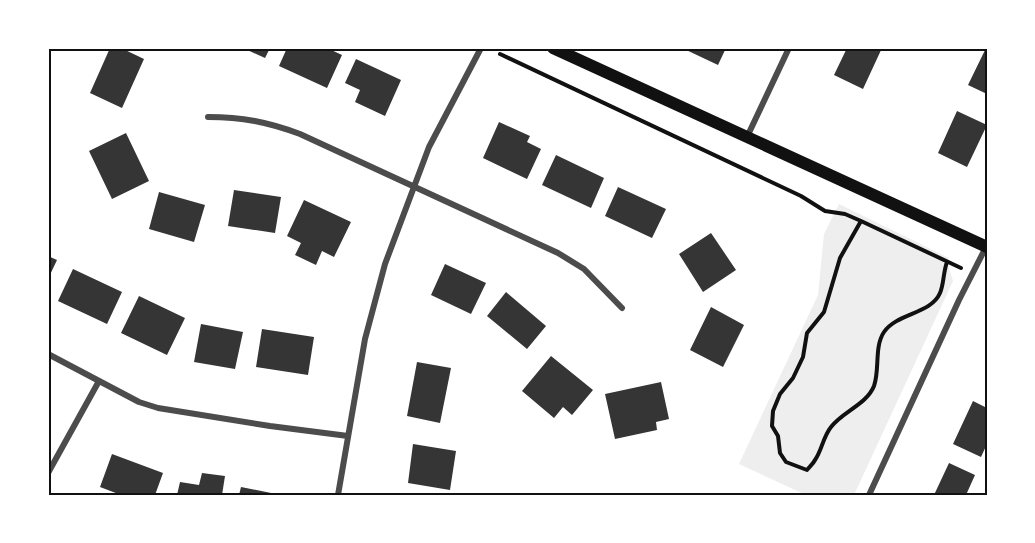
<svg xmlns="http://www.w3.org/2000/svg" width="1035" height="543" font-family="Overpass,sans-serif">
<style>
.green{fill:#eee}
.building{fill:#353535}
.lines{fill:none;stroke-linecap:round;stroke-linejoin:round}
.path{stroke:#111;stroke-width:4}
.minor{stroke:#4c4c4c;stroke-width:6}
.secondary{stroke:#111;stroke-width:12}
.neatline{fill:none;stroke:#111;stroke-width:2}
</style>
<rect width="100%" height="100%" fill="#fff"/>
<path class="green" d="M839,204l110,54 -2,4 6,19 -99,214h-48l-67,-31 79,-169 6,-61z"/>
<path class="building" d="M110,48h11l23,11 -22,49 -32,-15z
M243,48h27l-5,10z
M287,48h40l15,7 -15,33 -48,-22z
M682,48h44l-8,17z
M847,48h35l-19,41 -29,-14z
M986,48h1v46l-19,-9z
M356,59l45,21 -16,36 -30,-14 5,-12 -15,-7z
M957,111l30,14 -20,42 -29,-14z
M499,122l31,14 -3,6 14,7 -14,30 -44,-21z
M126,133l23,48 -37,18 -23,-48z
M556,155l48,23 -13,30 -49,-23z
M618,187l48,22 -14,29 -47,-22z
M234,190l47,7 -6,36 -47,-7z
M159,192l46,13 -11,37 -45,-13z
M304,200l47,22 -17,35 -12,-6 -6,14 -21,-10 6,-12 -14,-7z
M711,233l25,37 -33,22 -24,-38z
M48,256l9,4 -9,19z
M445,264l41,19 -15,31 -40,-19z
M73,269l49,23 -15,32 -49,-23z
M506,292l40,34 -19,23 -40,-33z
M139,296l46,22 -18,37 -46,-22z
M711,307l33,18 -21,42 -33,-17z
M201,324l42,8 -8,37 -41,-7z
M262,329l52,8 -6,38 -52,-8z
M551,356l42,34 -21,25 -9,-8 -9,11 -32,-27z
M417,362l34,6 -11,55 -33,-7z
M661,382l8,37 -13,3 1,8 -42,9 -10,-45z
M973,401l14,7v36l-6,13 -28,-13z
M413,444l43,7 -6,39 -42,-7z
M112,454l51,19 -8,22h-34l-21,-8z
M949,463l26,12 -9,20h-32z
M202,473l23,3 -3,19h-45l3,-13 19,3z
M241,487l35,7v1h-37z"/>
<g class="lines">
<path class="path" d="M500,54l301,142 24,15 20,3 16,7 100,47
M861,221l-21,37 -16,54 -17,21 -4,24 -10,21 -13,16 -7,17 -1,15 6,10 2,17 6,9 21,8c2,-3 6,-6 8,-10 7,-10 8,-23 16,-33 11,-15 36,-23 43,-41 6,-17 0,-39 10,-54 13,-19 47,-18 56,-39 4,-9 3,-20 7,-31"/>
<path class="minor" d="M208,117c34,0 60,5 92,17l258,119 26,16 38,39
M747,137l42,-89
M48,354l91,48 19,6 112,18 78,10
M48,473l51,-92
M338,495l27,-156 20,-75 44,-117 52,-99
M869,495l90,-195 28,-55"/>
<path class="secondary" d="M553,48l434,199"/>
</g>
<rect width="1035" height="543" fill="none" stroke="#ffffff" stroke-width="99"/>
<rect x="50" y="50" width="936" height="444" class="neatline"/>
</svg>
